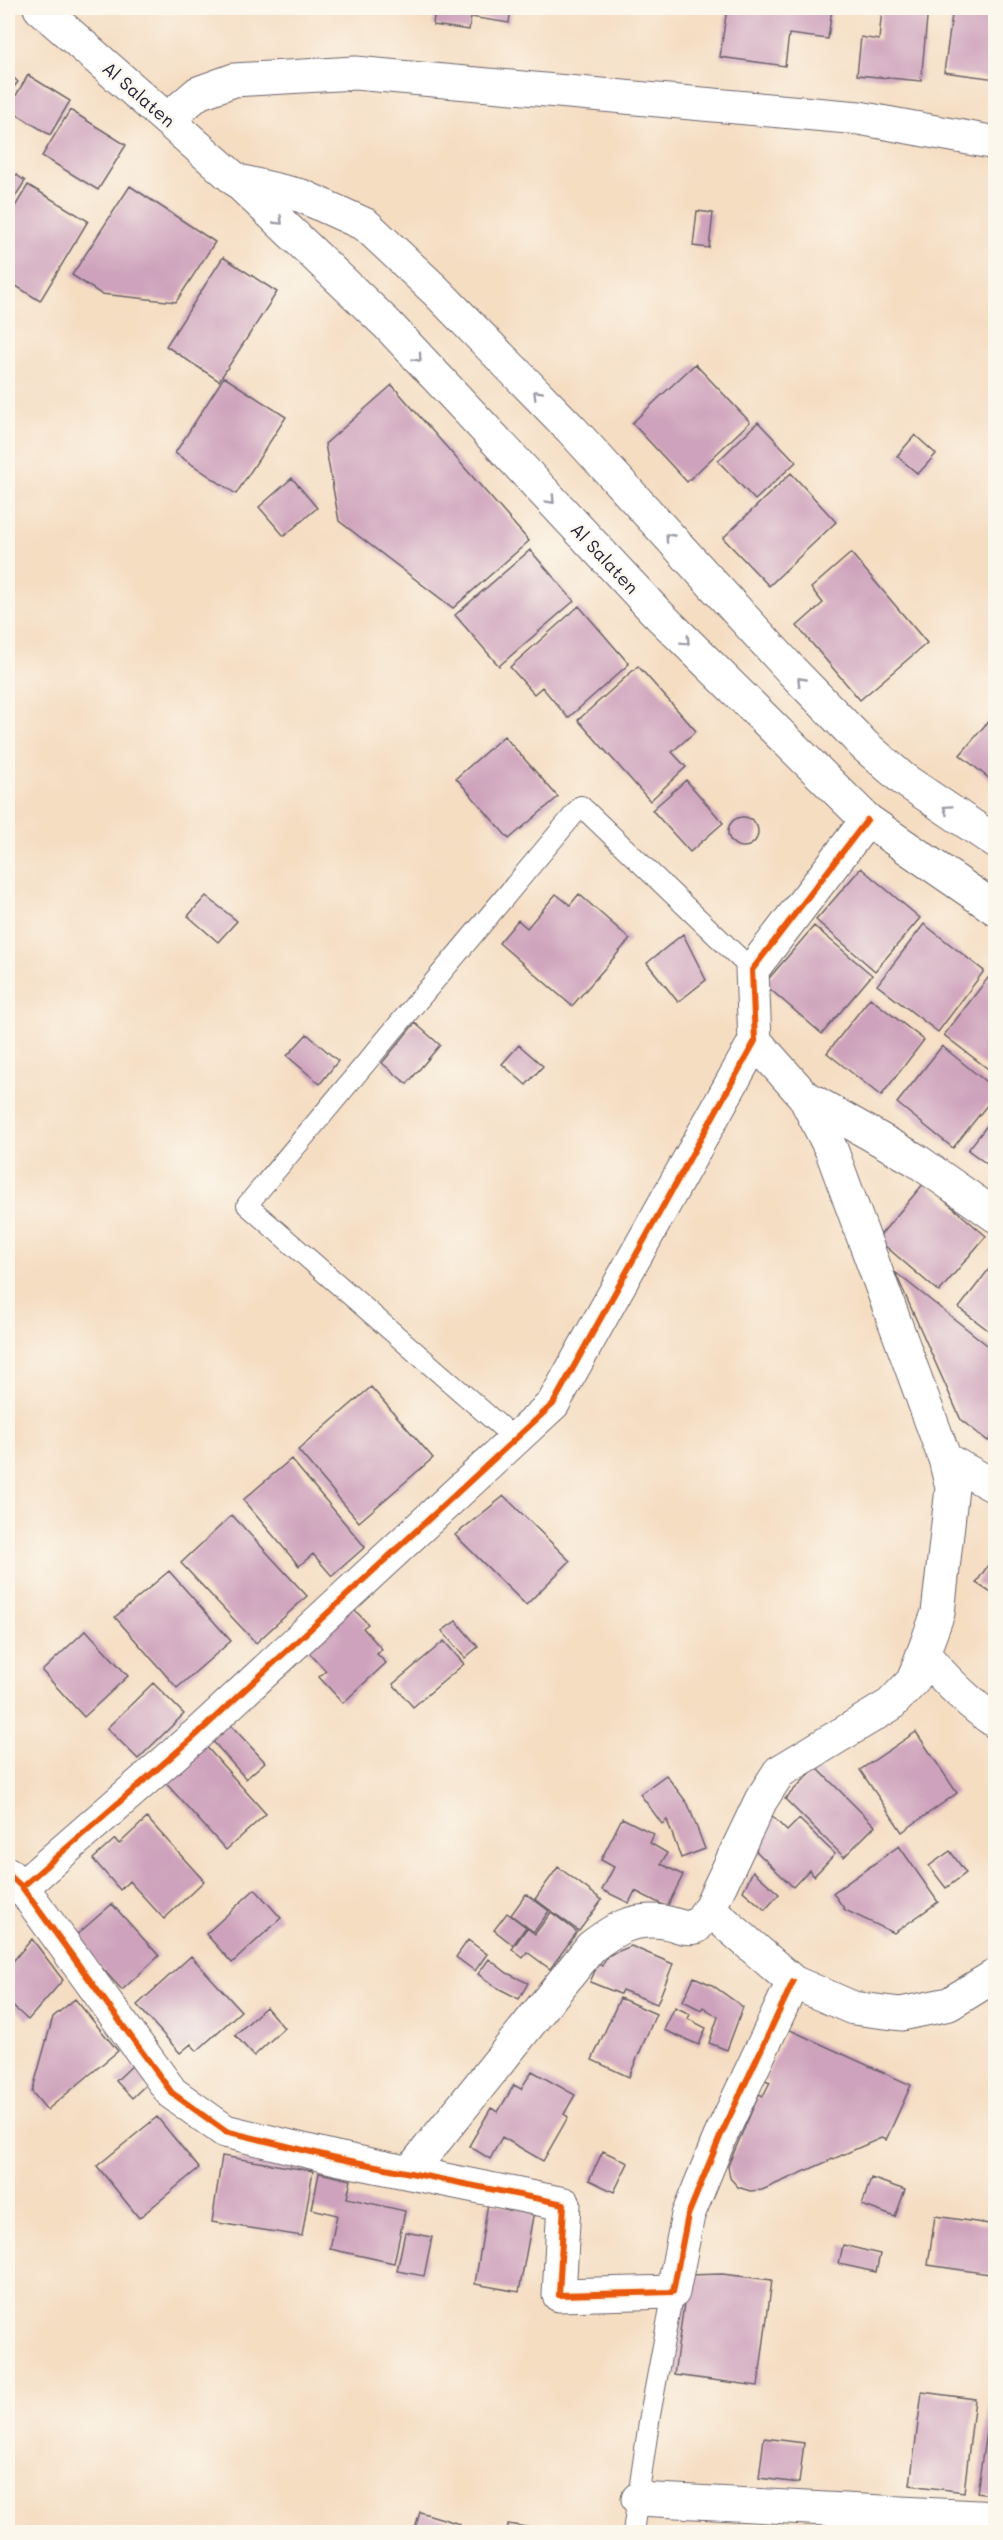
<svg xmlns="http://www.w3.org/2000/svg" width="1003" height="2540" font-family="Mali,sans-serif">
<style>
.building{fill:#cea2bc}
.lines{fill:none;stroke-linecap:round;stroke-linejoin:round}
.lane-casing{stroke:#6c636a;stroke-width:22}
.street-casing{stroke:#6c636a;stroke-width:35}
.secondary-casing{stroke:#6c636a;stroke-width:35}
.lane{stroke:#fff;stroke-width:20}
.street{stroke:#fff;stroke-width:33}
.secondary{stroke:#fff;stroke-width:33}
.cycleway-casing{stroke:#fbf7ec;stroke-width:10}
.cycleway{stroke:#e8590c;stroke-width:6}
.oneway{stroke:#9c9ca7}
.labels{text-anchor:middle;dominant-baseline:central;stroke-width:5;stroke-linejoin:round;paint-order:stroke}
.street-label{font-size:18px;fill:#22223b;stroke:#fbf7ec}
</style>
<rect width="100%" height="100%" fill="#fbf7ec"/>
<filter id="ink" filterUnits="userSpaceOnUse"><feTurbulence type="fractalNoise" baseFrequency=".0167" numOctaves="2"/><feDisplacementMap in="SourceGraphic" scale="12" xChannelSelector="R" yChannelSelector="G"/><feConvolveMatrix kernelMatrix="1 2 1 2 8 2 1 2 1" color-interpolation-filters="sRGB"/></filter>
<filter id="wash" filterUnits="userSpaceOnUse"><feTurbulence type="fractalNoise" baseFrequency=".008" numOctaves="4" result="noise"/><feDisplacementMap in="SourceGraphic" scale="24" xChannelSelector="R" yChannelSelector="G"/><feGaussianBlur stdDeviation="1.35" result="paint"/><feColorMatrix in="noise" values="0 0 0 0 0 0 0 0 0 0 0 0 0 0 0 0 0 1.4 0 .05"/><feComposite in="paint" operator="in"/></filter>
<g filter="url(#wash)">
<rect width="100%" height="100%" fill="#f5ddc2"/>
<g id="blocks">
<path class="building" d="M435,8h76l-2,15 -38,-6 -2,13 -36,-5z
M727,8h105l-4,31 -39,-5 -4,32 -65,-9z
M882,8h46l-7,73 -64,-6 4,-38 18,3z
M953,8h43v71l-52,-7z
M8,72l10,10 -10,12z
M28,75l42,26 -20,34 -42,-26z
M70,110l56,35 -28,45 -56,-34z
M8,169l17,12 -17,27z
M28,185l60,36 -48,80 -32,-20v-63z
M130,186l85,56 -39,60 -75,-8 -29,-19z
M697,211l16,2 -4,35 -16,-2z
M223,257l54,35 -58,89 -53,-35z
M695,364l55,58 -63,60 -55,-59z
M224,377l62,40 -50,77 -61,-41z
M392,385l137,156 -76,67 -114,-87 -14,-77z
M758,422l38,40 -41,38 -37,-39z
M915,435l21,19 -18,20 -21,-18z
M791,473l45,49 -67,64 -46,-48z
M292,478l25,30 -33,28 -25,-29z
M530,550l44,51 -75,65 -44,-51z
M851,553l76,90 -67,57 -63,-74 26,-23 -12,-15z
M579,606l50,58 -61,54 -26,-31 -8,7 -24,-27z
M638,666l58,65 -24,21 14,15 -36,34 -72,-81z
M996,712v72l-36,-29z
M504,736l54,61 -49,42 -53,-61z
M686,780l37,43 -33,29 -38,-42z
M728 832a15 15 0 1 1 30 0a15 15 0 1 1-30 0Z
M861,868l59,50 -45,53 -59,-51z
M556,894l14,11 9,-11 51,45 -58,67 -73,-63 19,-23 9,8z
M206,896l31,25 -19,21 -30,-26z
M924,924l60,47 -46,61 -61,-47z
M814,926l58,49 -50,59 -58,-50z
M683,934l23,46 -28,22 -31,-39z
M991,974l5,4v97l-52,-40z
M870,998l54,42 -43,56 -54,-43z
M415,1023l25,22 -33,39 -25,-21z
M307,1034l31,27 -18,23 -33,-28z
M519,1045l24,21 -17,19 -24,-21z
M942,1046l54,44v4l-43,54 -56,-45z
M996,1114v48l-5,-4 -4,6 -19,-14z
M924,1183l62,53 -47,56 -62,-53z
M996,1260v76l-37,-28z
M895,1272l101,80v79l-8,10 -27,-21z
M371,1387l62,71 -74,64 -61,-72z
M291,1459l74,88 -33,29 -19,-22 -14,12 -56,-66z
M504,1496l66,65 -44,44 -71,-70z
M232,1515l75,81 -51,47 -75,-80z
M996,1553v43l-20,-13z
M169,1571l62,70 -54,47 -62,-71z
M346,1601l22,23 -5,4 19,21 -5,5 9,9 -43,40 -24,-26 7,-6 -25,-27z
M456,1621l22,26 -13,11 -23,-27z
M86,1630l42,46 -44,41 -42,-46z
M444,1641l20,23 -51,43 -20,-23z
M153,1683l31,31 -46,45 -31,-31z
M228,1722l37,40 -19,17 -36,-41z
M916,1732l41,61 -55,39 -42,-62z
M204,1744l62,70 -40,36 -63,-70z
M816,1767l59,59 -31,31 -59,-58z
M666,1775l22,29 17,45 -24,9 -14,-38 -5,4 -22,-30z
M770,1814l17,17 12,-12 36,35 -21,22 -5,-6 -16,17 -37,-36 6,-29z
M147,1818l57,63 -40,38 -35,-38 -9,9 -27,-31 22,-20 4,5z
M622,1818l32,16 -4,9 17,10 -6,11 22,11 -16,32 -32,-16 -6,12 -27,-13 12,-23 -13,-7z
M899,1846l39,56 -44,31 -49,-23 -12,-17z
M950,1851l16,22 -20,15 -17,-22z
M558,1867l44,33 -23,31 -44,-32z
M753,1871l26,23 -14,16 -22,-19z
M255,1889l26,29 -49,45 -26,-29z
M526,1894l23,17 -15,21 -23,-17z
M112,1904l47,52 -37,34 -48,-53z
M551,1912l26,20 -27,37 -23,-17 -4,6 -11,-9 15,-21 8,6z
M507,1913l19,14 -13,18 -19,-15z
M32,1939l31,41 -35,40 -20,-18v-35z
M468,1940l19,14 -12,17 -19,-14z
M631,1946l42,18 -16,40 -35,-14 -2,4 -30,-12 8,-18 4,2 5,-10z
M191,1956l50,55 -44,40 -6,-7 -11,9 -43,-48z
M489,1959l18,14 21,10 -9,16 -23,-12 -18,-13z
M694,1977l18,8 31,22 -16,43 -18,-7 9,-26 -15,-10 -2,3 -18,-9z
M620,1998l36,16 -27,63 -37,-17z
M75,1999l43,52 -71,59 -15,-18 21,-75z
M266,2007l18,21 -30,28 -19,-21z
M675,2007l15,7 -2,5 18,9 -7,17 -35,-15z
M788,2029l123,56 -25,55 -5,-2 -119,52 -12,1 -12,-4 -8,-9 -2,-12 31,-72 4,2 7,-14 -5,-2z
M135,2063l16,17 -19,18 -16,-17z
M532,2071l43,24 -11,19 4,3 -25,44 -41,-24 -12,22 -21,-13 22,-38 7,4 16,-27 7,4z
M157,2117l42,51 -60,50 -42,-52z
M603,2151l25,12 -14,29 -25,-12z
M222,2156l91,15 -11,65 -90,-14z
M319,2173l32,7 -4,18 58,13 -11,52 -64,-14 7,-34 -25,-6z
M871,2178l34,12 -10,27 -33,-12z
M488,2203l46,8 -15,81 -44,-8z
M935,2216l61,9v50l-68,-10z
M405,2232l27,5 -8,39 -27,-5z
M843,2245l37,9 -4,18 -37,-8z
M722,2274l50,6 -14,106 -84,-11 14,-100z
M992,2391l4,1v104l-19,-3z
M922,2392l53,7 -11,93 -54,-7z
M764,2438l40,5 -5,40 -40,-5z
M420,2512l40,12 -3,8h-43z
M508,2524l41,7v1h-42z"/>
</g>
</g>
<g filter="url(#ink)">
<use href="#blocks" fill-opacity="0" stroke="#6c636a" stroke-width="1.5"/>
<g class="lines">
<g class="lane-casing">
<path id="lane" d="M515,1439l-268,-234 334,-399 171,164
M633,2532l17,-117 23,-123"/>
</g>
<g class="street-casing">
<path id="street" d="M755,1041l49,55 27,53 114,310 51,28
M804,1096l112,64 80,56
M924,1654c22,27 43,48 72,68
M8,1874l14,13 150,206 53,38 111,27 228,46 -5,91 114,-3 15,-77 32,-78 73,-155
M22,1887l173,-151 358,-332 202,-363 -3,-71 115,-150
M709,1909l84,73 60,26 48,6 48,-10 47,-29
M409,2173l182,-226c23,-18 42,-30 73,-25 13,2 19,8 32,5l13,-18 52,-109 18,-28 111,-67 23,-24 25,-68 14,-125 -7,-29
M638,2499l358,19"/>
</g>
<g class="secondary-casing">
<path id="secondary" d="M40,8l197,173 151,144 267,286 212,209 129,89
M168,119l30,-26 36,-13 121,-7 504,45 137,25
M239,181l63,15 64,29 70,66 135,138 221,242 73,75 38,33 93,63"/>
</g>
<use href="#lane" class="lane"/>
<use href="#street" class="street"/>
<use href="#secondary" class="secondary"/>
<g class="cycleway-casing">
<path id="cycleway" d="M8,1874l14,13 150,206 53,38 111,27 228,46 -5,91 114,-3 15,-77 32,-78 73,-155
M22,1887l173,-151 358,-332 202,-363 -3,-71 115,-150"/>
</g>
<use href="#cycleway" class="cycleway"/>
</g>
<defs><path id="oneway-chevron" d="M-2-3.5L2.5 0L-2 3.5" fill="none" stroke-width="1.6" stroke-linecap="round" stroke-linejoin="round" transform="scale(1.5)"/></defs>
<g class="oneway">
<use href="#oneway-chevron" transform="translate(279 221) rotate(44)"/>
<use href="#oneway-chevron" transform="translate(418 358) rotate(47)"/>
<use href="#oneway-chevron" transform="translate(537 394) rotate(-134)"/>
<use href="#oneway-chevron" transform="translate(551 500) rotate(47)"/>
<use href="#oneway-chevron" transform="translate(669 537) rotate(-132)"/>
<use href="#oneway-chevron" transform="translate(686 641) rotate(45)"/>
<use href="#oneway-chevron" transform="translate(801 681) rotate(-134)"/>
<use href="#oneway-chevron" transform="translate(947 809) rotate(-146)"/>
</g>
</g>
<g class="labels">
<g class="street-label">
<text transform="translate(139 94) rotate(41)">Al Salaten</text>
<text transform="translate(605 558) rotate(47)">Al Salaten</text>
</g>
</g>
<rect width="1003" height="2540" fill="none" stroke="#fbf7ec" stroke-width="30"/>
</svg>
